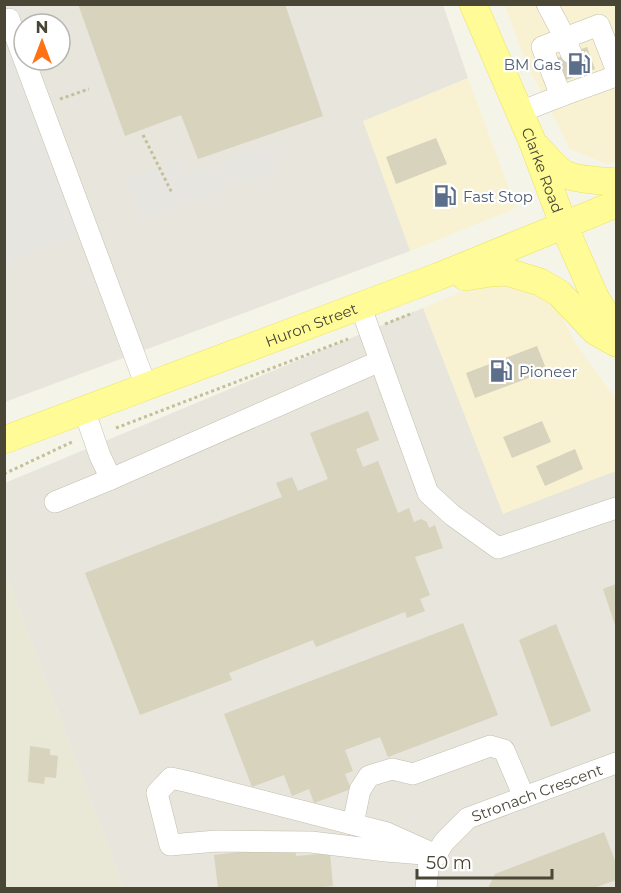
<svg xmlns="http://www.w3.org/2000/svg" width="621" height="893" font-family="Montserrat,sans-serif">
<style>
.residential{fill:#e9e8d6}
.commercial{fill:#f8f1d2}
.industrial{fill:#e7e5dc;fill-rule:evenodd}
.parking{fill:#e6e5e0}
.building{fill:#d7d3bc}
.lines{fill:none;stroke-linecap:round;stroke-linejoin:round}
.minor-tunnel{stroke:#d3d1c4;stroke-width:21;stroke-dasharray:21 10;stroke-linecap:butt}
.minor-casing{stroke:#c1bfaa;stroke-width:22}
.major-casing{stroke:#ebe460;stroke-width:28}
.path{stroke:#c4bf9a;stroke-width:3;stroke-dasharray:3 3;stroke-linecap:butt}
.minor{stroke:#fff;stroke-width:21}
.major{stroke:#fffb97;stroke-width:27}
.labels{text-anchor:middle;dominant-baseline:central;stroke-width:4.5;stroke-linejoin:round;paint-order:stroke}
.service-label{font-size:15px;fill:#4e5e75;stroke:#fff;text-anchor:start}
.street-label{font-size:15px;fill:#494636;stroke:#fff}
</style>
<rect width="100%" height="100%" fill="#f5f4e8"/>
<path class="residential" d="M5,572l119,316h-119z"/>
<path class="commercial" d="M505,5h111v156l-9,3 -37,-15 -46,-91z
M468,78l48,130 -106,43 -48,-130z
M480,284l46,1 27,16 24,45 39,53v72l-113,44 -80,-207z"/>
<path class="industrial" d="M5,5h438l25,73 -105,43 47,130 -405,151zM24,24h36v36h-36z
M423,308l80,206 113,-43v417h-492l-119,-316v-89z"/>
<path class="parking" d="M4,5h13l7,20v35h12l61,169 -92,33z
M270,144l10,26 -138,50 -15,-42 57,-19 6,14z"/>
<path class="building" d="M78,4h207l38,112 -125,43 -17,-44 -56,21z
M587,47l8,22 -32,12 -9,-22z
M436,138l11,26 -51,20 -10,-27z
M537,346l10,25 -72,27 -9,-25z
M368,411l11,29 -23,9 7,18 15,-6 20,52 11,-5 5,14 7,-3 6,3 2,6 6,-3 8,23 -28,9 15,38 -10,4 5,12 -18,7 -2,-6 -89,35 -3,-7 -84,33 3,7 -92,35 -55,-142 197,-76 -6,-14 16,-6 6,14 30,-12 -18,-46z
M542,421l9,21 -39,16 -9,-21z
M575,449l8,20 -38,17 -9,-20z
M616,584v44l-13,-39z
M463,623l35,92 -110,42 -8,-20 -35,13 8,21 -8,3 6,15 -37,14 -5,-14 -17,7 -8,-21 -32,12 -28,-73z
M556,624l35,87 -40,16 -32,-87z
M30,746l20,3v6l8,1 -2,22 -11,-1 -1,7 -16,-2z
M604,832l12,31v17l-22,8h-106l7,-14z
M295,846l1,10 34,-3 3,33 -24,2h-91l-4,-33z"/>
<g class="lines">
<path class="minor-tunnel" d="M571,53l8,22"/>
<g class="minor-casing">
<g id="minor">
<path d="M4,21l5,-2 137,367"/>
<path d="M571,53l-6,-15 34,-13 17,44"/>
<path d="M561,96l55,-20"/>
<path d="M520,112l41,-16 -19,-49 23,-9 -18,-34"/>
<path d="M360,305l68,188 24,22 46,33 118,-40"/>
<path d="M84,410l16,46 11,23"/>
<path d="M55,502l56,-23 269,-118"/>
<path d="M171,778l18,4 198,51 49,22 -50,-4 -75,-9 -94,-1 -47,4 -13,-52z"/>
<path d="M353,824l7,-34 9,-14 23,-7 21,5 77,-28 14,4 20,47"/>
<path id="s1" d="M426,888l2,-20 16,-26 24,-24 148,-55"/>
</g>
</g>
<g class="major-casing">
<g id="major">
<path id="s2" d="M473,4l60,139 31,83 31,71 21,35"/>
<path d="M538,148c8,9 18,22 29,27 12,5 36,6 49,7"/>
<path d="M465,277l26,-4 16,-1 33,10 19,11 36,38 21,12"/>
<path id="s3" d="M4,440l433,-163 179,-73"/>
</g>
</g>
<path class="path" d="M60,99l29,-10
M143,135l29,58
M385,324l28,-11
M116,428l232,-89
M4,474l70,-33"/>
<use href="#minor" class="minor"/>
<use href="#major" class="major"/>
</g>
<defs>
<g id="fuel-bare" transform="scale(1.8)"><path d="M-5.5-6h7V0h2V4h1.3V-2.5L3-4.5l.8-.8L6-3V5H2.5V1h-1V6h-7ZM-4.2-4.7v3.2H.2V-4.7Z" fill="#5c6f8a" stroke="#fff" stroke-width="2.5" paint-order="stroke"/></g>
</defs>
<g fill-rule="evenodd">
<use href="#fuel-bare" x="579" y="64"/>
<use href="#fuel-bare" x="445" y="196"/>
<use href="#fuel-bare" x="501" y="371"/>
</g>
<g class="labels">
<g class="service-label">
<text x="561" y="64" text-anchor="end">BM Gas</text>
<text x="463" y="196">Fast Stop</text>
<text x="519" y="371">Pioneer</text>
</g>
<g class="street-label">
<text stroke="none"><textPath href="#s2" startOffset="180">Clarke Road</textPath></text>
<text stroke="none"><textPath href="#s3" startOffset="328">Huron Street</textPath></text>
<text stroke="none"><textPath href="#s1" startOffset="158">Stronach Crescent</textPath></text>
</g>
</g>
<rect width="621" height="893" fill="none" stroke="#494636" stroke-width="12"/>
<g transform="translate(42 42)"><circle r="28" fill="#ffffff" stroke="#b6b5af" stroke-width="1.5"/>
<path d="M0-4.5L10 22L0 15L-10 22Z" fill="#ff7115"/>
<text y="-9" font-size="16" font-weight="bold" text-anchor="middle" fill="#494636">N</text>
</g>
<path d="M417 869v9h135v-9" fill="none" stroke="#494636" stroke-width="3"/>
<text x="426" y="869" font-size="18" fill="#494636" stroke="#ffffff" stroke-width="4.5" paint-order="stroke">50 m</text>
</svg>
